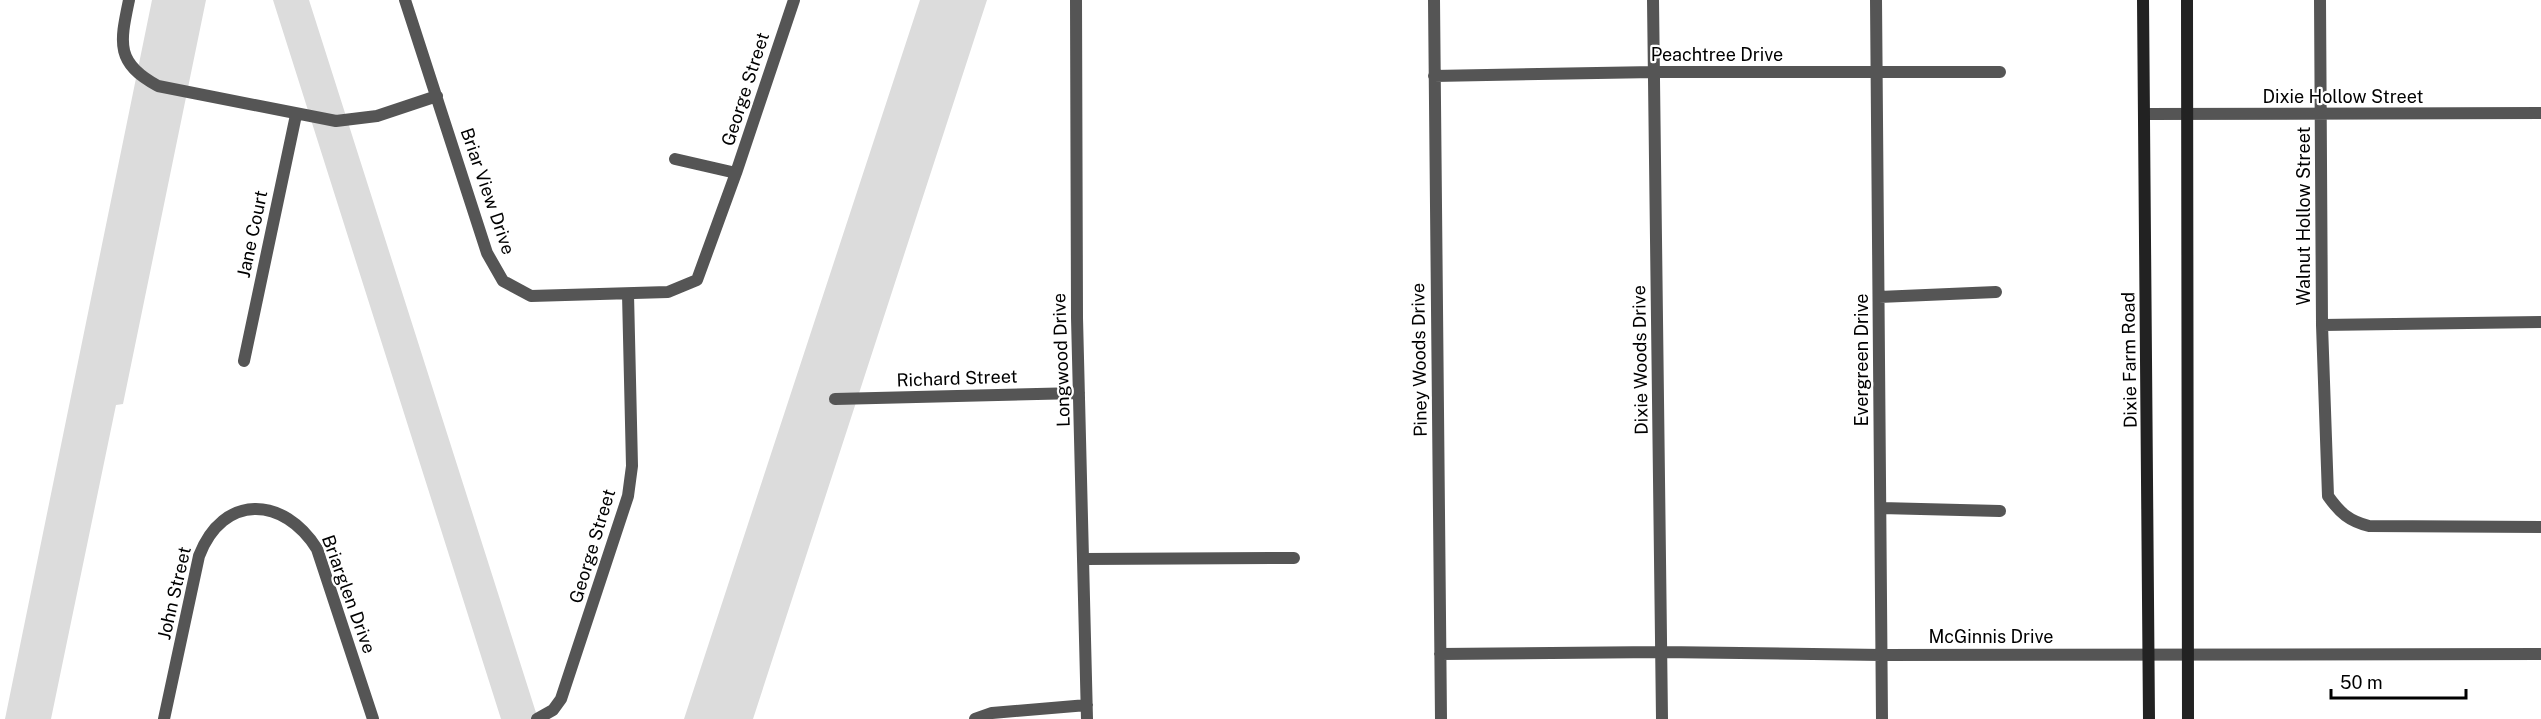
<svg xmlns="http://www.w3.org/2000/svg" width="2541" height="719" font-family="'Public Sans',sans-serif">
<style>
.green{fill:#dcdcdc}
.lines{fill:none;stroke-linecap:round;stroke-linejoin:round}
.street{stroke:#555;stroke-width:12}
.secondary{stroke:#222;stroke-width:12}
.labels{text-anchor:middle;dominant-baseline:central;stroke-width:4.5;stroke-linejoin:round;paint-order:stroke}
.street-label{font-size:18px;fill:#000;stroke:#fff}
</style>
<rect width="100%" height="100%" fill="#fff"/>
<path class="green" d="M152,0h54l-83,404 -7,1 -65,314h-46z
M273,0h36l229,719h-37z
M920,0h67l-234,719h-69z"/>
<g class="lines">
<path class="street" d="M129,0c-9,43 -14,63 29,86l178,35 41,-5 60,-20
M405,0l82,253 16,28 28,15 137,-4 29,-12 39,-107 58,-173
M1076,0l1,318 10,401
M1434,0l7,719
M1653,0l9,719
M1876,0l6,719
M2320,0l2,325 6,171c12,17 21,25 41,30l172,1
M1434,76l221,-4h345
M2144,114l397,-1
M675,159l61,14
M1879,297l117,-5
M2322,325l219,-3
M244,361l52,-246
M835,399l244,-6
M1881,508l119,3
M1085,559l209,-1
M1440,654l221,-2 221,3 659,-1
M164,719l35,-163c24,-63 85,-60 118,-7l56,170
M537,719l16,-9 8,-11 67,-203 4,-30 -4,-172
M975,719l17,-6 95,-8"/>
<path class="secondary" d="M2143,0l6,719
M2187,0l1,719"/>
</g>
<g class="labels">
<g class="street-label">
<text x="1717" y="54">Peachtree Drive</text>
<text transform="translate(745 89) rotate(-72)">George Street</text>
<text x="2343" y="96">Dixie Hollow Street</text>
<text transform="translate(488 191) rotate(71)">Briar View Drive</text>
<text transform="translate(2303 216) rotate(-90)">Walnut Hollow Street</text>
<text transform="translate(252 234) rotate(-78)">Jane Court</text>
<text transform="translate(1061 360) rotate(-92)">Longwood Drive</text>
<text transform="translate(1419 360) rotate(-91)">Piney Woods Drive</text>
<text transform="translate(1640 360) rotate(-91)">Dixie Woods Drive</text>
<text transform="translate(1861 360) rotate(-90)">Evergreen Drive</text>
<text transform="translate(2129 360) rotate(-91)">Dixie Farm Road</text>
<text transform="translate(957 378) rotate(-2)">Richard Street</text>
<text transform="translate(592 546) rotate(-73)">George Street</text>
<text transform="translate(174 593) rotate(-77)">John Street</text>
<text transform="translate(349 594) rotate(70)">Briarglen Drive</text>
<text x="1991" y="636">McGinnis Drive</text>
</g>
</g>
<path d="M2331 689v9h135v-9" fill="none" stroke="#000000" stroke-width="3"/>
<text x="2340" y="689" font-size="18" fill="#000000" stroke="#ffffff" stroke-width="4.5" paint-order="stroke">50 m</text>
</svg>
